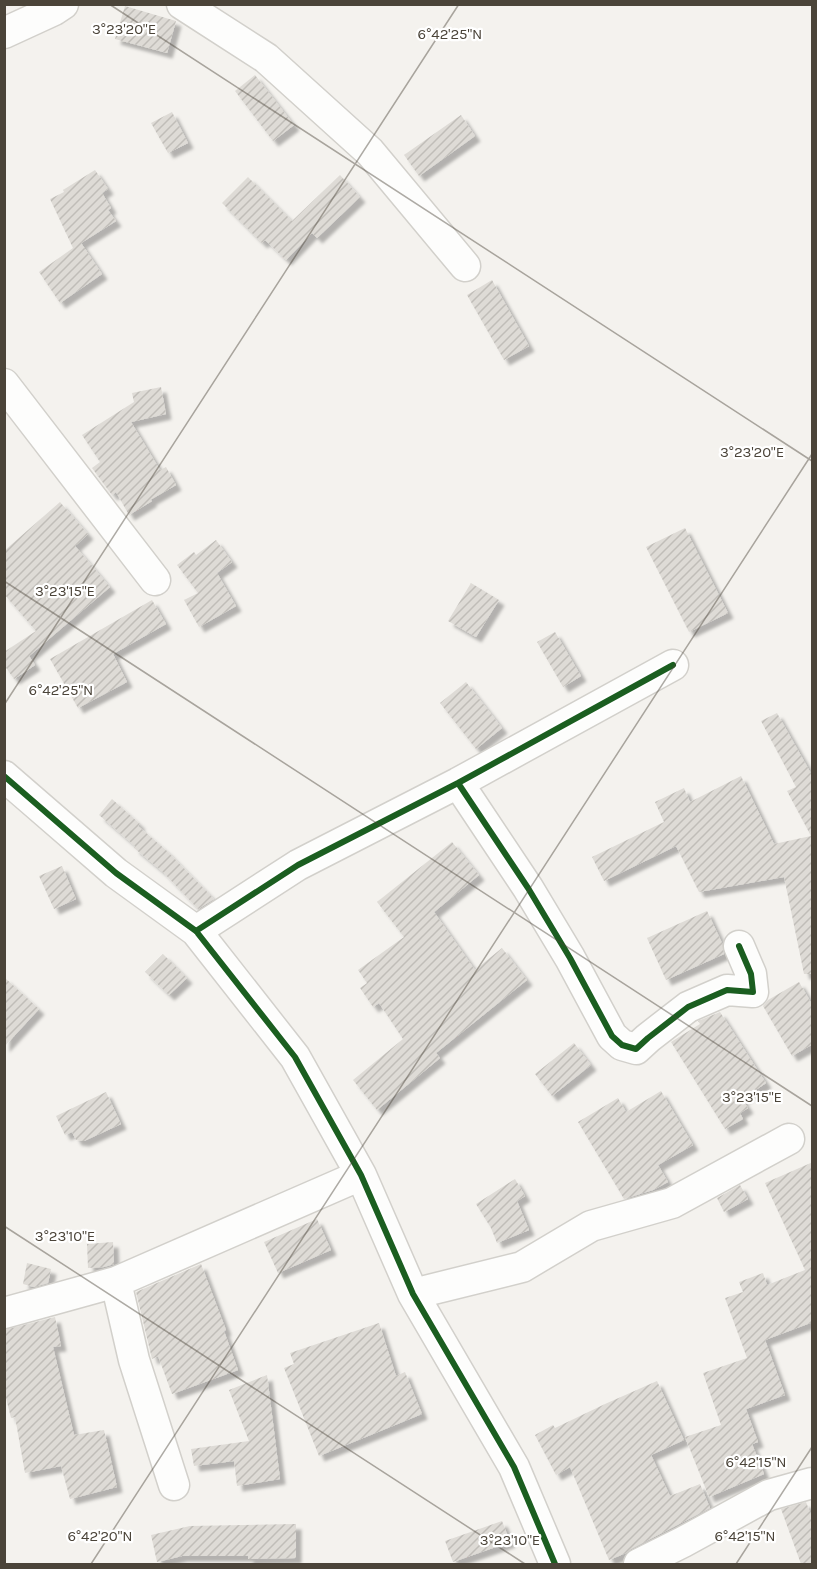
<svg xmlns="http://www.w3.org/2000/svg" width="817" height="1569" font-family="Karla,sans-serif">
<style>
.building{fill:url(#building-hatch);filter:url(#shadow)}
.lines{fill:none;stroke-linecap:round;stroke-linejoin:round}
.minor-casing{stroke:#d2d0cb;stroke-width:33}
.minor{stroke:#fdfdfc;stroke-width:30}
.cycleway-casing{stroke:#fff;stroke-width:10}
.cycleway{stroke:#1b5e20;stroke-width:6}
.ticks{fill:none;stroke:#4b4439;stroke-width:1.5;stroke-opacity:0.45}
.ticks-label{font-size:15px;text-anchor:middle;fill:#4b4439;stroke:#fff;stroke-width:4.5;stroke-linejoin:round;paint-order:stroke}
</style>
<defs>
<pattern id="building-hatch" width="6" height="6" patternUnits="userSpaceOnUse" patternTransform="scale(1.5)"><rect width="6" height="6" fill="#dedbd6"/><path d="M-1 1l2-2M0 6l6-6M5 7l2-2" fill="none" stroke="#c0bdb8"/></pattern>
<filter id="shadow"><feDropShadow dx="5.5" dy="5.5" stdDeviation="1.5" flood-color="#0004"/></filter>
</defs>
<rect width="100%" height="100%" fill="#f4f2ee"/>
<path class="building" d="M125,6l51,15 -9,32 -52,-14z
M255,75l39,50 -21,16 -38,-50z
M172,112l16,31 -20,10 -17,-30z
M461,115l14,21 -56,40 -15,-21z
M95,170l13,19 -6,4 9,15 -3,2 8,11 -35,22 21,31 -42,29 -21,-31 34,-24 -23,-49 14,-7 -1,-2z
M340,175l20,22 -43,41 -5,-5 -26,27 -21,-20 -3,3 -40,-40 26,-26 44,44z
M492,280l37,66 -25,14 -37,-65z
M161,387l5,27 -35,8 29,48 6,-3 10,18 -26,15 2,1 -23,14 -13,-23 -4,3 -20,-27 8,-6 -18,-27 52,-33 -2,-9z
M60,502l28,32 -13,12 35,41 -81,69 6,9 -21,14 -10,-14v-13l32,-21 -32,-37v-43z
M685,528l43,85 -39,19 -43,-85z
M216,540l16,22 -15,11 19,33 -37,21 -15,-27 14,-7 -21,-28 17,-13 2,3z
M471,583l28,17 -23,37 -28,-16z
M152,600l14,24 -53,30 14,28 -49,26 -28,-49z
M555,632l26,44 -18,11 -26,-45z
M466,682l36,46 -26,21 -36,-46z
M777,713l36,64v197h-9l-20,-97 -85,15 -23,-46 -72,35 -12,-24 72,-35 -9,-20 29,-14 6,14 51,-26 33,68 37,-8 -24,-45 9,-4 -35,-66z
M112,799l28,25 -2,2 29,25 47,48 -16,10 -35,-37 -29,-24 1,-2 -36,-31z
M452,842l27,33 -45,37 41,58 27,-22 25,32 -91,73 4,5 -63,52 -24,-30 50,-41 -24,-36 -6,4 -13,-19 7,-5 -9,-13 46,-33 -27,-35z
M62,866l14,33 -22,10 -15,-33z
M707,911l15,32 2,11 -58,26 -19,-42z
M163,954l24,24 -18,17 -24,-23z
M4,977l35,32 -35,38z
M799,982l14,24v38l-21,12 -29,-50 5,-6z
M720,1012l46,71 -24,16 6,9 -8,5 3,6 -18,10 -54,-87 29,-18 -2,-3z
M574,1043l17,22 -39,31 -17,-22z
M661,1091l32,54 -35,20 10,17 -15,8 -29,9 -46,-77 40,-24 8,14z
M106,1092l15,32 -37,17 -8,-1 -4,-8 -7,3 -9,-19z
M813,1162v160l-48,18 20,55 -39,14 12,33 -6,2 12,30 -55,23 -24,-60 36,-12 -18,-52 44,-15 -22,-60 18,-6 -4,-10 24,-9 4,12 38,-15 -40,-87z
M515,1179l10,17 -8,5 12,29 -32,13 -6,-15 -15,-24z
M740,1185l8,14 -24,13 -7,-14z
M317,1219l14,31 -53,23 -14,-31z
M113,1242l1,22 -10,3 -16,1 -1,-24z
M27,1263l24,6 -3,14 -14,4 -11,-3z
M201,1264l25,66 -2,1 14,39 -66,24 -14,-38 -6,3 -16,-67z
M55,1317l6,29 -8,1 21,88 30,-5 13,57 -47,12 -9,-33 -36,7 -10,-56 -4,1 -7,-28v-60z
M379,1323l17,53 9,-4 17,42 -103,42 -35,-88 10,-4 -4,-11z
M267,1375l13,104 -43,7 -3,-25 -40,5 -3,-17 58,-8 -20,-51z
M657,1381l27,59 -33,15 19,41 30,-12 10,24 -79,41 -5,4 -17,7 -39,-93 -14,8 -21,-40 18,-10 2,3 50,-24z
M806,1502l7,18v44h-12l-20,-55z
M502,1521l8,21 -57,20 -8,-21z
M296,1524v34l-48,1v-3h-66l-25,6 -6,-27 39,-9z"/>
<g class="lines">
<g class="minor-casing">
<path id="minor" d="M182,4l84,54 104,94 95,114
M4,33l50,-23 9,-6
M4,384l151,196
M4,776l112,97 80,58 99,126 66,118 52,119 101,173 41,97
M458,783l70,105 42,70 42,78 10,9 14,4 12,-11 40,-31 39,-17 26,2 -2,-18 -12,-28
M196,931l102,-66 160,-82 215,-118
M116,1282l18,78 40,125
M413,1294l109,-27 69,-41 81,-23 117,-64
M4,1313l112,-31 245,-107
M639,1564l44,-22 86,-47 43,-12"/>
</g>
<use href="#minor" class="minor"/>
<g class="cycleway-casing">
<path id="cycleway" d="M4,776l112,97 80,58 99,126 66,118 52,119 101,173 41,97
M458,783l70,105 42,70 42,78 10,9 14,4 12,-11 40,-31 39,-17 26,2 -2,-18 -12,-28
M196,931l102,-66 160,-82 215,-118"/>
</g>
<use href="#cycleway" class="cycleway"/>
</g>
<path class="ticks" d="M109,4l703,457M4,581l808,525M4,705l455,-701M4,1226l521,338M91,1564l721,-1110M736,1564l76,-117"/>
<g class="ticks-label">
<text x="124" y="34">3°23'20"E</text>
<text x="450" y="39">6°42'25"N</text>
<text x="752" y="457">3°23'20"E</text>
<text x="65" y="596">3°23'15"E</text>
<text x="61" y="695">6°42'25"N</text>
<text x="752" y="1102">3°23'15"E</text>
<text x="65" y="1241">3°23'10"E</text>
<text x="756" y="1467">6°42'15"N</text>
<text x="100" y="1541">6°42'20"N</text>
<text x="745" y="1541">6°42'15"N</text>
<text x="510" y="1545">3°23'10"E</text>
</g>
<rect width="817" height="1569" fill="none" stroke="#4b4439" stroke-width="12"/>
</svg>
